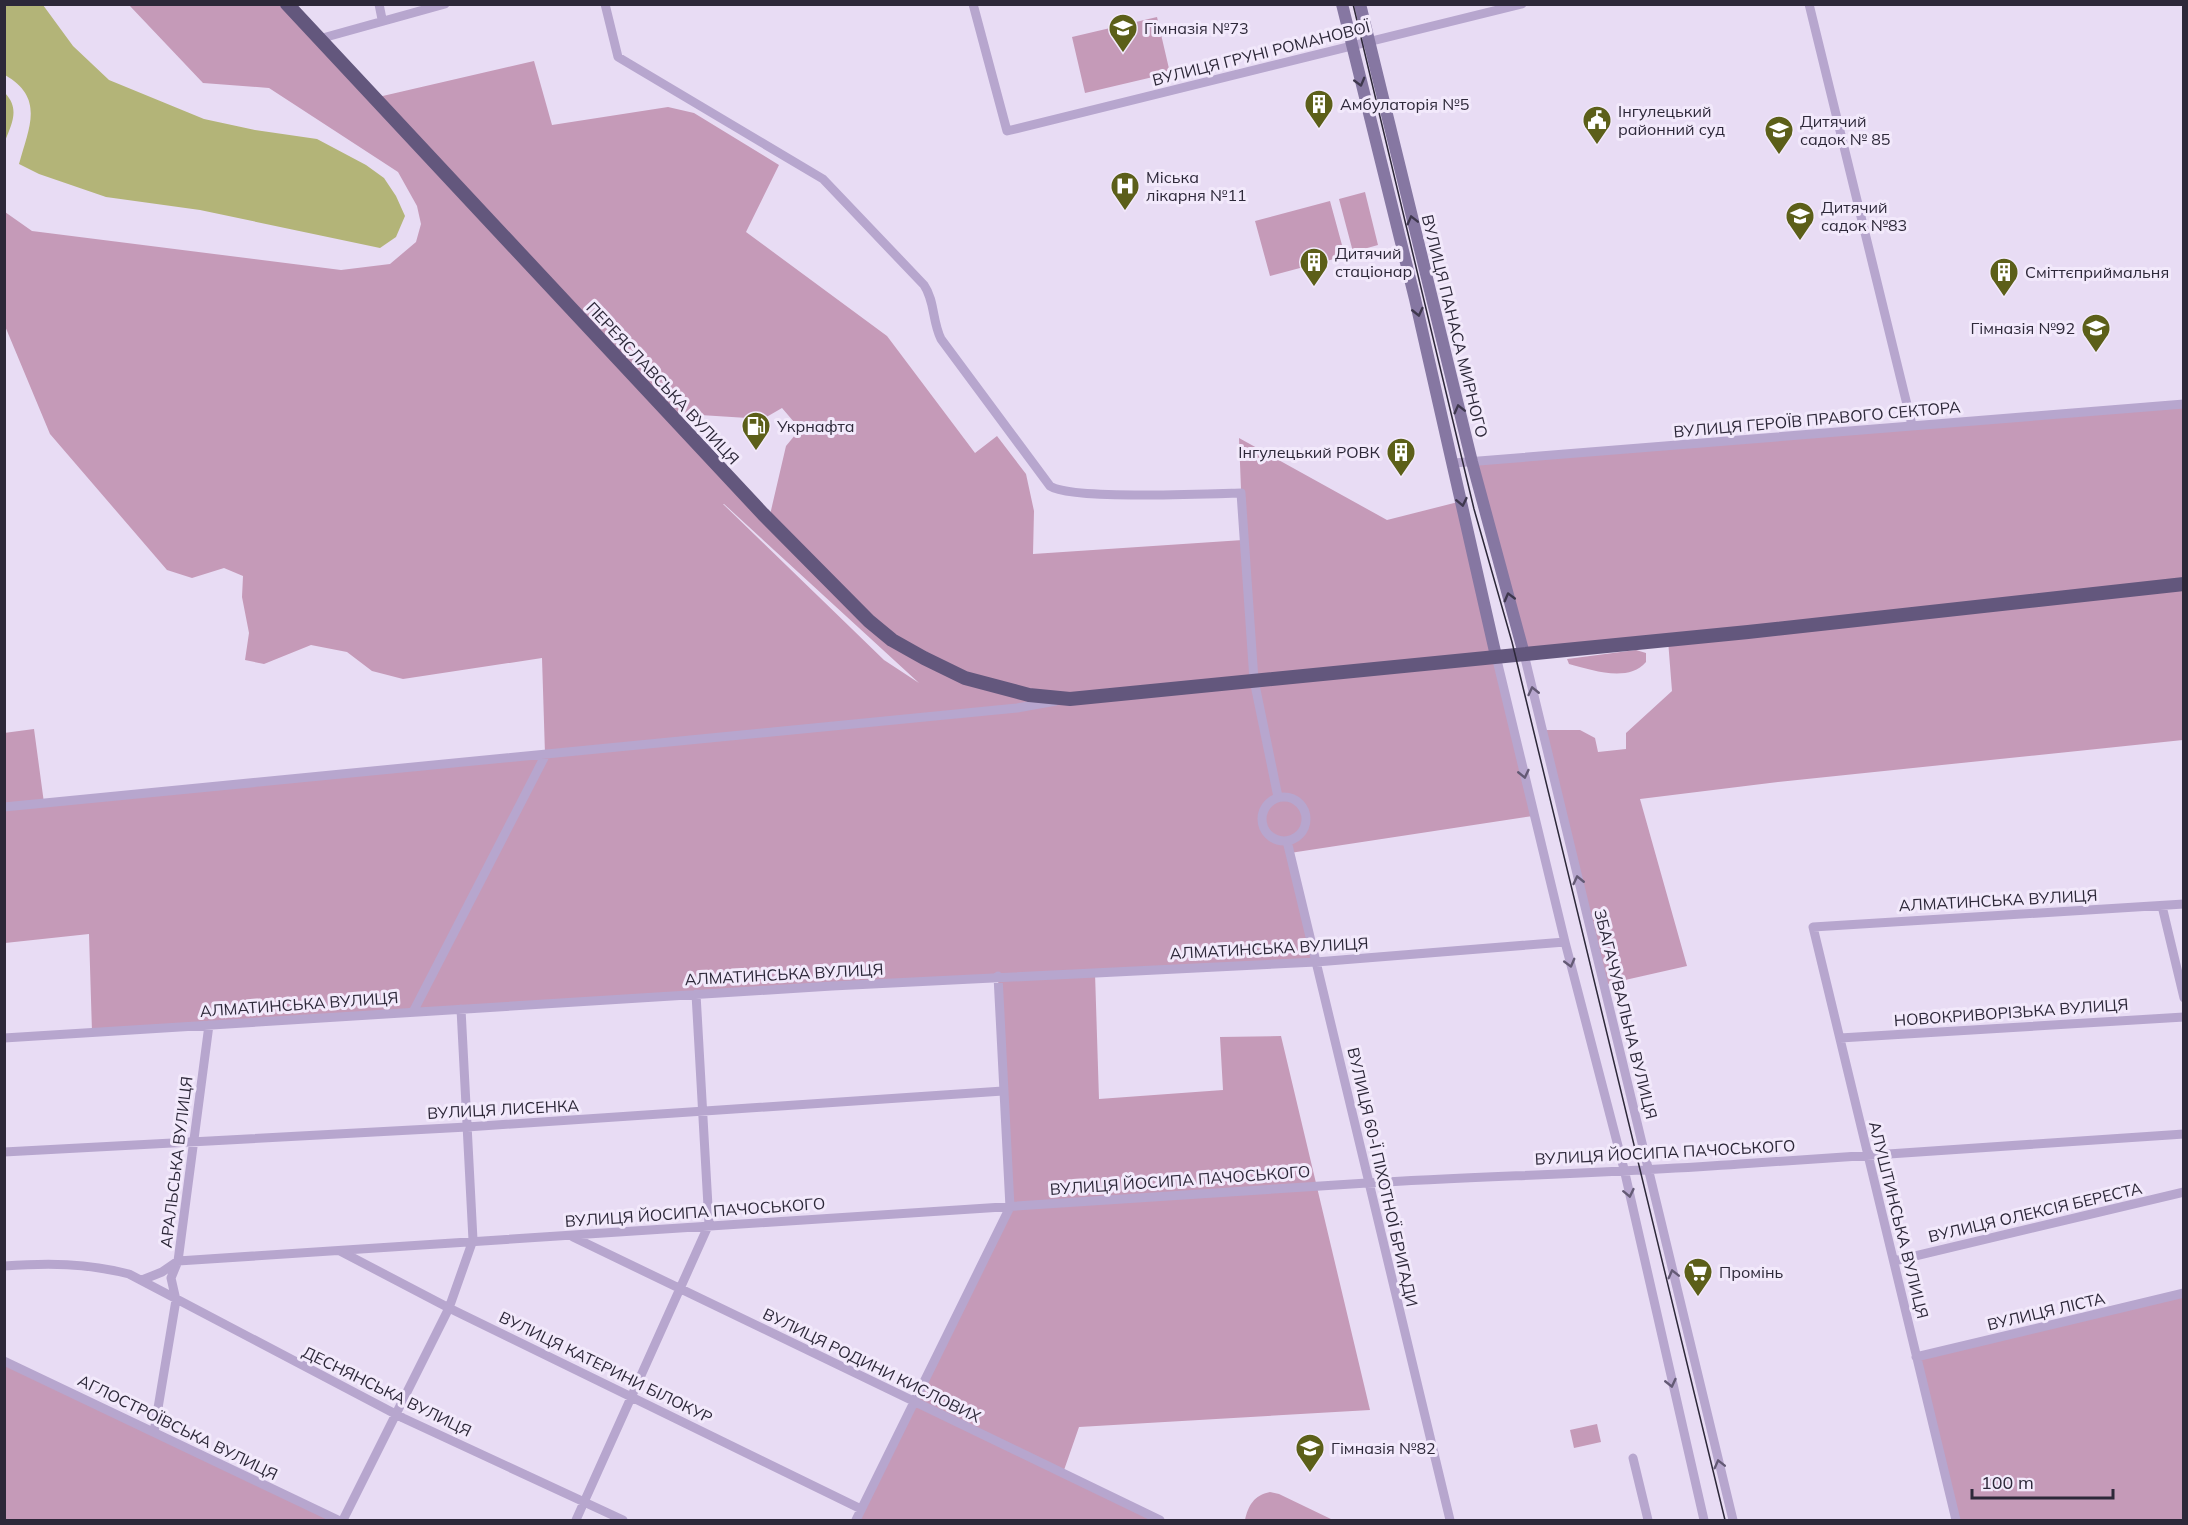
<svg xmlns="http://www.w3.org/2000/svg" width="2188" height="1525" font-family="Mulish,sans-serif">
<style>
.green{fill:#c59ab8;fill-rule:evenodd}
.water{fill:#b3b478}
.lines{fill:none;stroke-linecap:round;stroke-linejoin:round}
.street{stroke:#b7a6ce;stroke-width:9}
.secondary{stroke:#8677a2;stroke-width:12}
.primary{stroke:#63577d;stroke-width:14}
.tram{stroke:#2d2839;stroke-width:1.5}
.oneway{stroke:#3f384e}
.oneway2{stroke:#645a75}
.labels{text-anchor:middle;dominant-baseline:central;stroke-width:6;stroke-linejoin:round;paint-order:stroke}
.poi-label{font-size:16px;fill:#2d2839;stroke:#f2e9fb;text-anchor:start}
.street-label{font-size:16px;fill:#2d2839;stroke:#f2e9fb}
</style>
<rect width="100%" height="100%" fill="#e8dcf4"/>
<path class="green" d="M129,5h158l87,93 160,-37 18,64 116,-18 26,6 85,52 -33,67 141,104 88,117 22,-17 29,38 8,37 -1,43 210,-14 -4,-102 148,82 75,-19 71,315 -243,37 26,109 -221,11 4,126 124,-9 -3,-53 61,-1 89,374 -291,17 -16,46 97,47h-304l154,-313 -12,-230 -906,55 -3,-98 -84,9 -1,-210 30,-4 10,74 501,-49 -3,-96 -139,21 -31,-8 -25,-19 -36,-7 -47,19 -19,-4 4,-27 -7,-36 1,-21 -19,-8 -32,10 -25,-8 -117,-136 -45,-108v-114l27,19 309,39 49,-6 26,-22 5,-18 -4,-18 -19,-34 -129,-84 -66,-5zM782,408l18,21 -14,17 -17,73 -100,-106 94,6zM723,504h1l195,179 -35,-23z
M1157,17l13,56 -85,20 -13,-56z
M1365,192l13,53 -25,7 -14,-53z
M1330,201l15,55 -75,20 -15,-55z
M2183,404v336l-405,42 -138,17 47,167 -84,19 -60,-255h37l15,8 3,14 28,-3v-16l46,-42 -4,-51 -144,14 -52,-192z
M1636,650l10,3v9c-18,21 -54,8 -77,2l-2,-5z
M2183,1293v227h-227l-40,-163z
M4,1361l334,159h-333z
M1597,1424l4,18 -27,6 -4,-18z
M1270,1492l9,2 54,26h-88c3,-14 9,-25 25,-28z"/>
<path class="water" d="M5,4l38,1 30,41 36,34 95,39 51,11 62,9 49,26 18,13 12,18 9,20 -9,21 -16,11 -180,-38 -94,-13 -67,-23 -20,-10c10,-37 26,-66 -14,-89z
M5,93c15,16 7,30 0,48z"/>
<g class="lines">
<path class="street" d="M379,4l3,15
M605,4l13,53 205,122 101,106c11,16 8,36 17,54l109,147c20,14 159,8 191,7l13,187 24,117
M973,4l34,127 515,-127
M1809,4l103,421
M319,39l126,-35
M1454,463l730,-59
M1524,654l209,866
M1496,656l69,286 59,227 80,351
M1262 819a22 22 0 1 1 44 0a22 22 0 1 1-44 0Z
M4,807l1013,-99 39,-7
M1287,841l163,679
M2162,906l22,92
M413,1012l133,-258
M4,1038l828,-52 484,-24 249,-20
M1840,1038l344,-21
M4,1152l463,-25 536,-36
M573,1237l587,283
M340,1251l109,57 412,201
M1894,1261l290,-69
M4,1266c44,-3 82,-3 125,8l274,144 220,102
M142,1280l20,-8 16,-11 31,-236
M1916,1357l268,-64
M4,1361l334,159
M154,1432l22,-132 -5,-22 7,-17c397,-28 793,-54 1189,-78 124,-7 249,-10 373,-19 148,-11 296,-21 444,-30
M1633,1458l15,62
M343,1520l106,-212 24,-68 -12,-231
M576,1520l133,-296 -13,-230
M856,1520l154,-313 -12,-231
M1956,1520l-143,-593 371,-23"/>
<path class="secondary" d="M1342,4l73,295 81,357
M1360,4l112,458 52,192"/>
<path class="primary" d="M287,4l476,510 106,107 23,19 32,18 41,20 64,17 41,4 678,-67 436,-48"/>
<path class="tram" d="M1353,4l121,505 38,133 213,878"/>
</g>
<defs><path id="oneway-chevron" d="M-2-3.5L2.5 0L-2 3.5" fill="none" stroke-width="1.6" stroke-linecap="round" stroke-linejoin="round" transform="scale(1.5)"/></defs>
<g class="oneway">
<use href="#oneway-chevron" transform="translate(1360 82) rotate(75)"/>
<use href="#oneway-chevron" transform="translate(1412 220) rotate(-104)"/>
<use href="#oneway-chevron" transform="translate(1418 312) rotate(77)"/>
<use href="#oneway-chevron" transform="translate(1459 409) rotate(-104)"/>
<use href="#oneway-chevron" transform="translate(1462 502) rotate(78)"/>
<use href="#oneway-chevron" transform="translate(1509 597) rotate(-105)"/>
</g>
<g class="oneway2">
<use href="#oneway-chevron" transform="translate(1533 691) rotate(-103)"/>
<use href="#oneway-chevron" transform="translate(1524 774) rotate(77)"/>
<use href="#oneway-chevron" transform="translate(1578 880) rotate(-103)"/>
<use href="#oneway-chevron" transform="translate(1570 963) rotate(75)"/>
<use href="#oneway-chevron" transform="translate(1629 1193) rotate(78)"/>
<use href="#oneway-chevron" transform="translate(1673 1274) rotate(-104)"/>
<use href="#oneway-chevron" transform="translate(1671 1383) rotate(77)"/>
<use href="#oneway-chevron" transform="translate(1719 1464) rotate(-104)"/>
</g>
<defs>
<g id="school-pin" transform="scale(1.5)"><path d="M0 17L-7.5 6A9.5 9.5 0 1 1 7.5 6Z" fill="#5c5f19" stroke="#f2e9fb"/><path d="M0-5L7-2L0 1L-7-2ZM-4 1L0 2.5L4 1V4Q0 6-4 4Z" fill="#fff"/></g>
<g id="building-pin" transform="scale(1.5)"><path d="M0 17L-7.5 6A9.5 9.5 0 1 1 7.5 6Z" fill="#5c5f19" stroke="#f2e9fb"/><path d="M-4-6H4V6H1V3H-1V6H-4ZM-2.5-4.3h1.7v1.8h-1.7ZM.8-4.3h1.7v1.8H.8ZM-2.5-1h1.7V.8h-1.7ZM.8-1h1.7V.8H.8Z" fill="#fff"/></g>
<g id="civic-pin" transform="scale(1.5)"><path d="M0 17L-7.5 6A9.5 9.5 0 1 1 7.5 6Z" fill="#5c5f19" stroke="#f2e9fb"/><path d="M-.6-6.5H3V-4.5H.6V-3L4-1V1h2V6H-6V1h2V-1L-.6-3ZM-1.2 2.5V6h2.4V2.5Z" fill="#fff"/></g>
<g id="hospital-pin" transform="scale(1.5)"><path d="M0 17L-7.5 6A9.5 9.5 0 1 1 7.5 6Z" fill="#5c5f19" stroke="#f2e9fb"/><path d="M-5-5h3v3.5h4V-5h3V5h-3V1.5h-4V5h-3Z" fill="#fff"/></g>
<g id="fuel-pin" transform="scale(1.5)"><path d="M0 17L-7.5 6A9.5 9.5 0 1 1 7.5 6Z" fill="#5c5f19" stroke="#f2e9fb"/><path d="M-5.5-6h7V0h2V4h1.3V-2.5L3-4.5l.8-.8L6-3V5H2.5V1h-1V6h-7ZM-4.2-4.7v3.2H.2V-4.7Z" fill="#fff"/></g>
<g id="supermarket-pin" transform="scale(1.5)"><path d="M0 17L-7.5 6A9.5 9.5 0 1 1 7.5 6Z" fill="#5c5f19" stroke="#f2e9fb"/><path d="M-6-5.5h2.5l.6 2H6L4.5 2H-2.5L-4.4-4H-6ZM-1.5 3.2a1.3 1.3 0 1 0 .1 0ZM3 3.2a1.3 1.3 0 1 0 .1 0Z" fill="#fff"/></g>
</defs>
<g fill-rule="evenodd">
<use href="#school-pin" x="1123" y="28"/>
<use href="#building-pin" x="1319" y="104"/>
<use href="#civic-pin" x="1597" y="120"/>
<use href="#school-pin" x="1779" y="130"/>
<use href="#hospital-pin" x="1125" y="186"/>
<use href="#school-pin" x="1800" y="216"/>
<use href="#building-pin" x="1314" y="262"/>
<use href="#building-pin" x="2004" y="272"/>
<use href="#school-pin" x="2096" y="328"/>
<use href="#fuel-pin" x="756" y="426"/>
<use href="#building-pin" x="1401" y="452"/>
<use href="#supermarket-pin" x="1698" y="1272"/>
<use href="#school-pin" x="1310" y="1448"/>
</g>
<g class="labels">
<g class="poi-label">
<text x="1144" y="28">Гімназія №73</text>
<text x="1340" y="104">Амбулаторія №5</text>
<text x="1618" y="111">Інгулецький<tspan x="1618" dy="18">районний суд</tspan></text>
<text x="1800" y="121">Дитячий<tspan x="1800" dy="18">садок № 85</tspan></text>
<text x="1146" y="177">Міська<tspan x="1146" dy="18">лікарня №11</tspan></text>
<text x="1821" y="207">Дитячий<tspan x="1821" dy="18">садок №83</tspan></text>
<text x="1335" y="253">Дитячий<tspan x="1335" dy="18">стаціонар</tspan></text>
<text x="2025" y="272">Сміттєприймальня</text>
<text x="2075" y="328" text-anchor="end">Гімназія №92</text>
<text x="777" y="426">Укрнафта</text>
<text x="1380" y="452" text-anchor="end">Інгулецький РОВК</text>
<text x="1719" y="1272">Промінь</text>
<text x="1331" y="1448">Гімназія №82</text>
</g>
<g class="street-label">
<text transform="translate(1261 53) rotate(-14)">ВУЛИЦЯ ГРУНІ РОМАНОВОЇ</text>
<text transform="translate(1455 326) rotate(76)">ВУЛИЦЯ ПАНАСА МИРНОГО</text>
<text transform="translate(663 383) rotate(47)">ПЕРЕЯСЛАВСЬКА ВУЛИЦЯ</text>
<text transform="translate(1817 419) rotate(-5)">ВУЛИЦЯ ГЕРОЇВ ПРАВОГО СЕКТОРА</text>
<text transform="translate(1998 900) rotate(-3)">АЛМАТИНСЬКА ВУЛИЦЯ</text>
<text transform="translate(1269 948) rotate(-3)">АЛМАТИНСЬКА ВУЛИЦЯ</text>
<text transform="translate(784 974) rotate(-3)">АЛМАТИНСЬКА ВУЛИЦЯ</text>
<text transform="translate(299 1004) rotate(-4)">АЛМАТИНСЬКА ВУЛИЦЯ</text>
<text transform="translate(2011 1012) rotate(-4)">НОВОКРИВОРІЗЬКА ВУЛИЦЯ</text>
<text transform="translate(1626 1014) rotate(76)">ЗБАГАЧУВАЛЬНА ВУЛИЦЯ</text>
<text transform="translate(503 1109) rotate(-3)">ВУЛИЦЯ ЛИСЕНКА</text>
<text transform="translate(1665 1152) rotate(-3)">ВУЛИЦЯ ЙОСИПА ПАЧОСЬКОГО</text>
<text transform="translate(176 1162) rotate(-83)">АРАЛЬСЬКА ВУЛИЦЯ</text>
<text transform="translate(1383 1177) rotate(77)">ВУЛИЦЯ 60-Ї ПІХОТНОЇ БРИГАДИ</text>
<text transform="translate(1180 1180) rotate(-4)">ВУЛИЦЯ ЙОСИПА ПАЧОСЬКОГО</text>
<text transform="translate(695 1212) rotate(-4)">ВУЛИЦЯ ЙОСИПА ПАЧОСЬКОГО</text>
<text transform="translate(2035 1212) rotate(-13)">ВУЛИЦЯ ОЛЕКСІЯ БЕРЕСТА</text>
<text transform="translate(1899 1220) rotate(76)">АЛУШТИНСЬКА ВУЛИЦЯ</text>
<text transform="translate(2046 1311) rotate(-13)">ВУЛИЦЯ ЛІСТА</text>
<text transform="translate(872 1365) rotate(26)">ВУЛИЦЯ РОДИНИ КИСЛОВИХ</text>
<text transform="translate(606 1367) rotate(26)">ВУЛИЦЯ КАТЕРИНИ БІЛОКУР</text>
<text transform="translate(387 1391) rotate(26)">ДЕСНЯНСЬКА ВУЛИЦЯ</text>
<text transform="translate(178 1427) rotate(26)">АГЛОСТРОЇВСЬКА ВУЛИЦЯ</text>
</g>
</g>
<rect width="2188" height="1525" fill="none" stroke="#2d2839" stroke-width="12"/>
<path d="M1972 1489v9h141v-9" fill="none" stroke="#2d2839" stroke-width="3"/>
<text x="1981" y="1489" font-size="18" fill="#2d2839" stroke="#f2e9fb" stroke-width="4.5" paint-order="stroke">100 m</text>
</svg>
